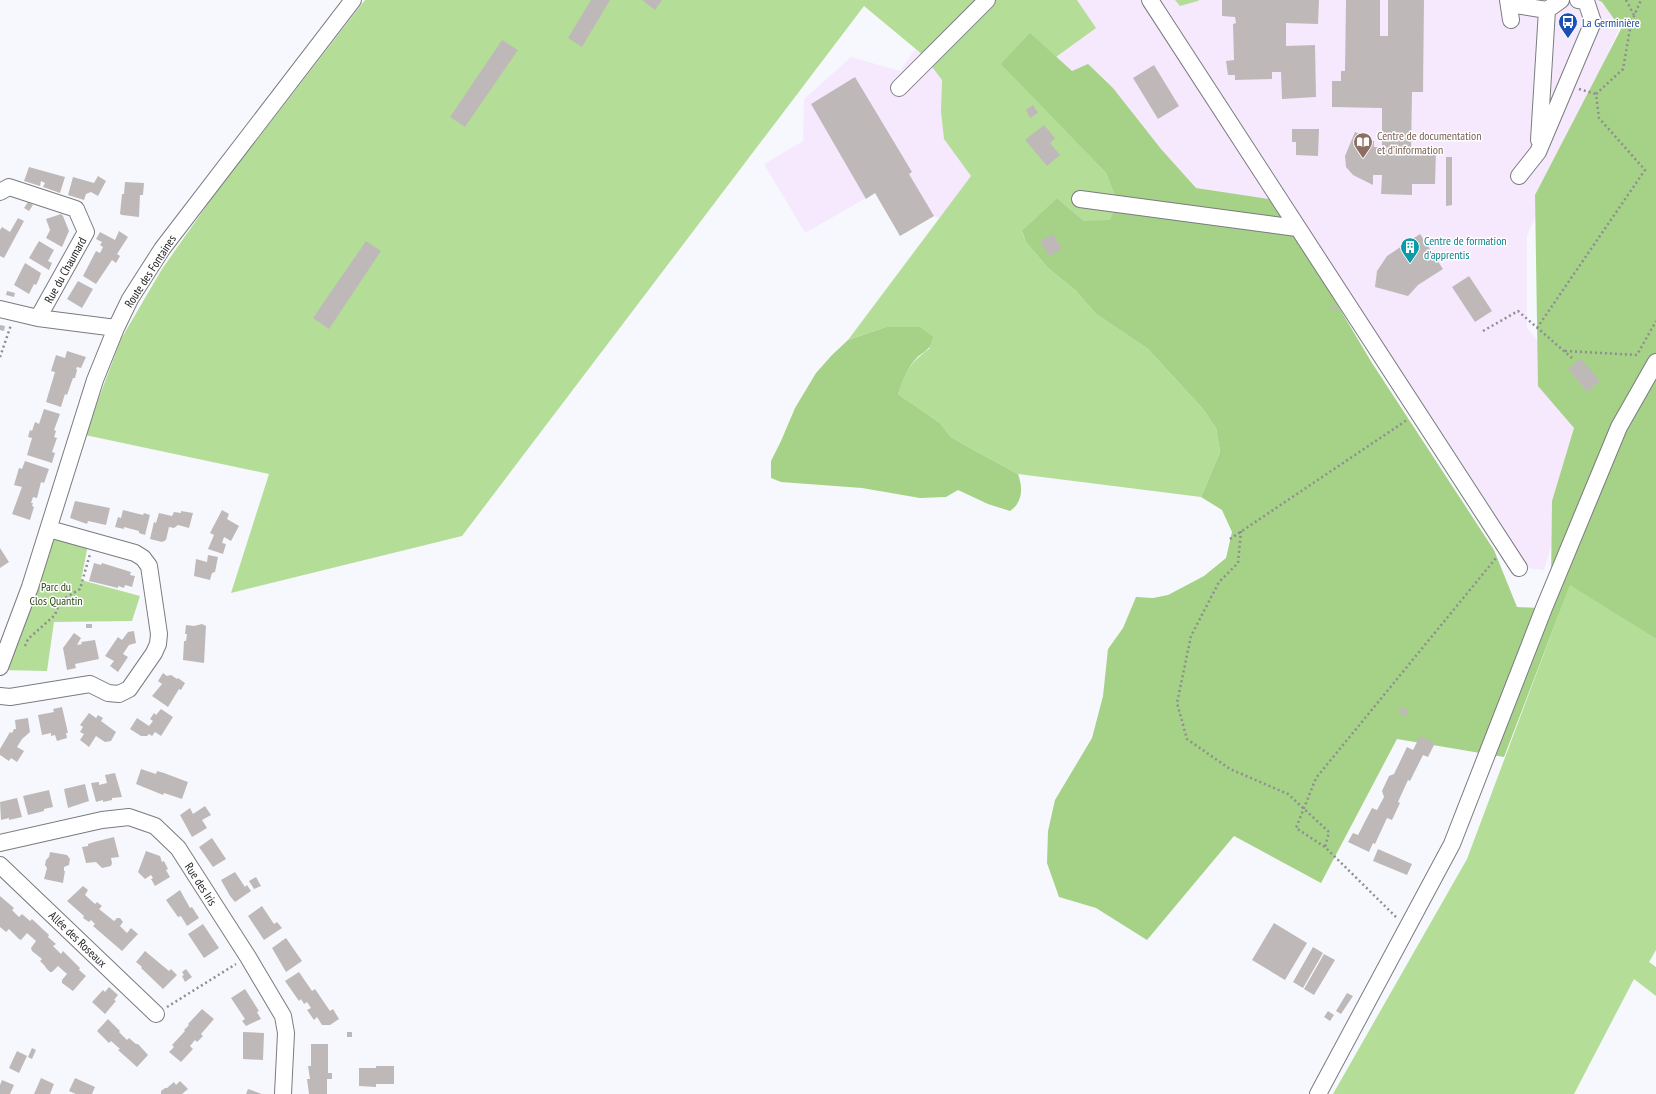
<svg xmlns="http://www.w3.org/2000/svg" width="1656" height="1094" font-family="'PT Sans Narrow',sans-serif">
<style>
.education{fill:#f6e9fd}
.green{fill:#b4dd98}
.forest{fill:#a6d287}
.building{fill:#beb9b8}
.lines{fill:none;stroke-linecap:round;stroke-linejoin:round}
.minor-casing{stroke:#7a7b7f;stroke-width:18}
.path{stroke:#8e8e92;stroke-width:2.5;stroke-dasharray:2 3;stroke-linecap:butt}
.minor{stroke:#fff;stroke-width:16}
.labels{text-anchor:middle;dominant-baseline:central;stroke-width:3;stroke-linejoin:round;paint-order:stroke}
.transit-label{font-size:12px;fill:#164399;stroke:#fff;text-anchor:start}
.education-label{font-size:12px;fill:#785e54;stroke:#fff;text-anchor:start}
.culture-label{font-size:12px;fill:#0d838f;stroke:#fff;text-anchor:start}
.street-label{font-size:12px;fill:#1f1f21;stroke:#fff}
.park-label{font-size:12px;fill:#2b4713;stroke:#fff}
</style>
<rect width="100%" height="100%" fill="#f7f8fd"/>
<path class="education" d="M940,0h676l10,13 -99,223v92l69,84 -25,68 -27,90 -36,-4 -196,-324 -263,15 -115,-41 -34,20 -25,-43 -70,40 -41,-69 39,-23 1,-42 47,-42 49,14 45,-65z"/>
<path class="green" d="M365,0h712l19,28 -40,29 -26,-23 -28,30 104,109 12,30 -8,18h-26l-27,-23 -35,34 4,10 22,26 28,23 20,23 52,35 55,60 13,19 4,24 -19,45 -183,-23 -48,-26 -19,-11 -11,-14 -42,-29c8,-24 11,-30 32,-46l-44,-21 -38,13 123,-164 -27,-37 -3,-28 1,-31 -19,-25 -59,-49 -402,530 -231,57 38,-119 -184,-39 36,-96 41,-70 50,-71z
M1175,0h24l-1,1 -18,5z
M49,529l40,11 -8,40 59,16 -8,25 -78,1 -7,49 -47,-1z
M1570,584l86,55v311l-7,12 7,5v29l-22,-17 -60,115h-241l134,-235z"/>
<path class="forest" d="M1598,0h58v639l-86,-54 -66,172 -107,-18 -76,144 -87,-47 -87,104 -51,-32 -37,-11 -12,-34 1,-32 7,-31 37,-62 11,-42 5,-47 15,-21 13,-31 17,1 15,-3 36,-19 22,-18 6,-26 -10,-22 -21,-13 19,-45 -4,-24 -13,-19 -55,-60 -52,-35 -20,-23 -28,-23 -22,-26 -4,-11 35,-33 27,23 26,-1 8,-17 -12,-30 -105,-109 29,-31 42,38 16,-7 25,24 48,61 35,39 79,12 97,163 122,187 23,57 23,1 11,-23 1,-84 22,-73 -36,-42 -3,-191 86,-166 -19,-27z
M886,327h34l13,10c-5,18 -9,12 -19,24 -8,9 -12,22 -16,33l42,29 11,14 19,11 48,26c5,14 5,28 -8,37l-22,-7 -30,-14 -12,7 -26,1 -58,-10 -81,-6 -10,-4v-17l10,-20 14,-33 21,-35 16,-18 16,-15z"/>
<path class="building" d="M591,0h19l-28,47 -14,-9z
M642,0h20l-7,10z
M1222,0h97l-1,24 -32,-1v23l29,-1 1,52 -34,2 -1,-27h-9v7l-37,1v-5h-7l-2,-14 8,-1 -1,-36 3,-1 -1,-6 -13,-1z
M1346,0h34v36h8v-36h36l-1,92h-11l-1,59h25l-1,33h-23v11l-31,-1 1,-19h-9v10l-20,-10 -7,-8 -1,-11 10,-24 19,9v6h8v-39l-50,-1v-26h9v-10h4z
M502,40l16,10 -53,77 -15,-10z
M1154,65l25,41 -21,13 -25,-41z
M855,77l57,95 -3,2 25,42 -34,20 -25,-43 -9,6 -55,-95z
M1033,105l5,8 -8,5 -4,-8z
M1044,125l11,13 -5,5 10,12 -13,11 -22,-26z
M1292,129h27l-1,27 -22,-1v-13h-4z
M1446,157h6v48l-6,1z
M29,167l36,10 -5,16 -17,-6 2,-4 -4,-2 -1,5 -16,-5z
M98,176l8,5 -8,15 -7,-4 -5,2 -2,6 -16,-5 5,-18 21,6z
M125,182l19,1 -1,12h-3l-1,22 -17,-2 -2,-1 2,-20h2z
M28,202l5,3 -4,6 -5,-3z
M61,214l2,2 6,15 -7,16 -16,-9 4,-8 -4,-11z
M18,218l6,3 -20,37 -4,-2v-26l2,-3 8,5z
M119,231l9,6 -11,17 3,2 -4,7 -4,-3 -16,24 -13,-8 13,-25 4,2 3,-6 -3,-2 2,-3 -6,-3 4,-7 15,8z
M1053,234l9,15 -13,7 -9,-15z
M1420,234l23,35 -25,16 -10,11 -33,-9 2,-16 10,-15z
M39,241l15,9 -6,11 4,2 -3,7 -20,-12z
M366,241l15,10 -52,78 -16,-11z
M25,263l16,10 -2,6 -3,6 -2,-1 -5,10 -15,-9z
M1469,276l23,35 -17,11 -23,-35z
M78,281l15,8 -11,19 -15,-9z
M7,291l8,2 -1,4 -8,-2z
M1331,305l7,2 -1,3 -7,-2z
M0,325l5,1 -1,5 -4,-1z
M67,351l19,6 -5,11 -4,-1 -1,2 1,1 -2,8h-2l-6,17 -2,-1 -4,13 -15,-5 9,-30 -4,-1 5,-16 9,3z
M1580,358l20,23 -13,11 -19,-23z
M44,409l16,5 -6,16 2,1 -2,6 3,1 -5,14 3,1 -3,10 -25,-8 5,-17 -4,-1 2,-7 2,1 3,-9 4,2z
M25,461l24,8 -5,14 -3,-1 -4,16 -4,-1 -2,6h2l-1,3 2,1 -4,13 -18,-6 10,-27 -8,-2 5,-17 3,1z
M75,501l35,7 -4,17 -18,-4 -1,3 -17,-6z
M123,510l20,5 1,-2 6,2 -5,20 -6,-2v-2l-15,-4v2l-9,-2 3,-10 3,1z
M222,510l7,4 -2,5 12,7 -8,15 -7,-4 -2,6 4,1 -3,10 -15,-5 6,-14 -4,-2z
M181,511l12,2 -4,15 -11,-3 -4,3 -5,-1 -3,13 -4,2 -12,-3 4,-17 2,1 3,-10 13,3 2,-4 7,1z
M0,548l9,14 -9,6z
M208,555l10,2 -3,15 -3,1 -2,7 -16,-4 2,-17 11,3z
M94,563l7,2 1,-2 29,9 -1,3 5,1 -3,11 -7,-2 -1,3 -6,-2v2l-29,-7z
M86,624h6v4h-6z
M202,624l4,2 -2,37 -21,-3 1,-19h2l1,-7h-2l1,-9 8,1z
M134,631l2,12 -7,2 -6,9 5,3 -10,15 -8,-6 4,-5 -9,-5 13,-19 4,3 6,-8z
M74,633l7,5 -4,7 5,-1 -1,-2 14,-2 4,19 -24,5 1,4 -9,2 -4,-22z
M163,673l4,3 4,-1 6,4 1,-1 7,5 -4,7 -2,-1 -11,18 -16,-11 10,-12 -4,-3z
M62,707l6,26h-2l1,5 -10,3 -2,-6 -4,1v-3l-9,2 -4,-20 16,-3 -1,-3z
M1400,707l9,4 -3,5 -8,-4z
M161,709l12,8 -12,19 -6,-4 -3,4 -3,-2 -2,2h-6l-11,-7 7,-11 12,8 4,-5 -3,-2 4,-6 2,2z
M89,713l7,5 2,-3 5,3 -2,3 15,11 -5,9 -6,1 -9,-6 -7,11 -9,-7 4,-6 -4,-2 3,-5 -3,-2z
M28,718l2,14 -8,7 -5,8 7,4 -7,11 -6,-4 -2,3 -9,-6v-6l10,-17 2,1 2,-4h2l-1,-9z
M1420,736l15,7 -7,14 -5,-2 -13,26 -2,-1 -10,22 2,1 -8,17 -5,-2 -12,26 -2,-1 -4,9 -21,-10 5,-9 5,2 14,-27 5,2 7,-13 -2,-6 7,-15 5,-2 13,-27 6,3z
M141,769l15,5 1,-3 7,2 24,9 -6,17 -18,-6 -1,2 -27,-11z
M115,773l7,24 -10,1v2l-9,2v-2l-7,2 -5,-19 8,-1v3l8,-2 -2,-8z
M85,784l4,17 -21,7 -4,-19z
M49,790l4,17 -9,2v2l-16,4 -5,-19z
M17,798l5,19 -13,3v-2l-8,2 -1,-18z
M205,806l6,9 -9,5 5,8 -15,9 -12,-22 10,-7 3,6z
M114,837l5,20 -8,1 1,5 -1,3 -9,2 -6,-6 -10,1 -4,-16 6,-1v-2l6,-2z
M212,838l14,21 -13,8 -14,-20z
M1378,849l34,15 -5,11 -34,-14z
M146,851l14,5 2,6 2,-1 4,8 -2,1 4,7 -15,9 -4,-7 2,-1 -2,-3 -6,4 -7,-7z
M50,852l17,3 3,4 -1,6 -5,2v4h1l-2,12 -19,-4 3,-11 -2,-3 1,-5 3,-3z
M235,872l10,15 2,-2 4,6 -16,11 -5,-6 -9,-16z
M256,877l5,9 -7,3 -5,-8z
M83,886l5,4 -3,5 10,9 2,-2 5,4 -3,3 15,12 3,-3h3l3,4 -3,4 7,7 4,-5 7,6 -16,17 -29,-25 2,-2 -4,-4 -2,2 -6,-4 1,-2 -17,-15z
M180,890l10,18 2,-1 7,11 -12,8 -6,-10 -3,1 -12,-17z
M0,896l14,12 -2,2 7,7 3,-3 8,7 2,-2 17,16 -1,2 8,7 -3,2 8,8 2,-3 17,17 -1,2 7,6 -13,15 -11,-8v-3l5,-6 -9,-8 -6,6h-2l-4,-4 -1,-2 -5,-5 2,-2 -10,-8 -1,-3 5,-7 -9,-8 -6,7 -2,-1 -10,-10 -3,3 -6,-5z
M262,906l12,18 3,-2 5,6 -18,12 -16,-24z
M1274,923l33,20 -22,37 -33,-20z
M203,924l16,24 -15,10 -16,-24z
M286,938l16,23 -16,11 -14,-24z
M1313,947l10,6 -20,35 -10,-6z
M145,951l24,20 2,-2 6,6 -14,14 -22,-21 1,-1 -6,-5z
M1324,954l11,6 -21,35 -10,-6z
M186,969l6,8 -7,5 -3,-6 2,-1 -2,-3z
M299,972l13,19 3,-2 15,22 3,-2 6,10 -9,6h-8l-5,-8 -3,3 -7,-10 4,-2 -4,-6 -3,2 -3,-5 -2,2 -14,-20z
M109,987l9,8 -4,5 2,1 -11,13 -13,-12 11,-12 2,2z
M245,989l14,22 -2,1 4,7 -15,7 -4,-5 3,-2 -14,-21z
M1347,993l6,3 -12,18 -5,-3z
M202,1009l12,10 -13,15 2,2 -6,6 -2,-2 -5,6 3,3 -12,13 -12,-10 5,-5 -2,-2 13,-14 -1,-1 5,-5 -1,-1z
M1328,1011l6,4 -4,6 -6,-4z
M108,1019l12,12 -1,1 8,8 2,-2 7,6h2l10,11 -11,12 -19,-17 2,-1 -9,-8 -2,2 -12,-12z
M243,1032l21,1 -1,27 -20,-1z
M347,1032h5v5h-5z
M311,1044h17v29h4v6h-5v15h-18l-2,-15h3l-2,-13h3z
M32,1048l4,2 -4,9 -4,-2z
M17,1051l10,5 -8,17 -10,-5z
M376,1066h18v18h-18v3l-17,-1v-18h17z
M41,1078l13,6 -4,10h-16z
M75,1078l20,9 -3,7h-16l-7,-3z
M2,1080l12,5 -4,9h-10v-9z
M180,1081l8,8 -6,5h-21v-3l4,-3h2l7,-6 2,3z
M248,1089l14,5h-16z"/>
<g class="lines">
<g class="minor-casing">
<path id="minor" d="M1150,0l369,568
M1508,0l3,20
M1509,4l38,6
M899,88l88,-88
M1539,140l8,-130 14,-10
M1519,176l19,-24 55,-130 -7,-21 -8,-1
M0,192l9,-5 67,22 10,23 -48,86
M1080,199l217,29
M0,309l38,9 78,10
M0,667l30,-80 65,-207 21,-52 14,-29 32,-50 191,-249
M0,696l10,1 80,-13 18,9 11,1 10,-5 25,-36 4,-9 1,-10 -10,-68 -6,-8 -8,-5 -86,-24
M0,843l102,-23 27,-3 26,9 23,22 70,109 35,59 3,17 -3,61
M0,865l156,149
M1318,1094l134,-250 92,-236 75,-181 37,-65"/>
</g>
<path class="path" d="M1626,0l8,15
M1606,22l25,1
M1579,89l17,5
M1537,328l108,-158 -46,-52 -3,-24 27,-25 8,-46 10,-23
M1483,331l35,-20 54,47
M1565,351l72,4 19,-34
M0,357l11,-32
M1241,531l-3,32 -19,19 -28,54 -14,67 10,36 43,30 58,25 41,38 -4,15
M1230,539l177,-119
M25,646l3,-7 27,-24 5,-14 20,-12 10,-35
M1396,917l-71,-70 -29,-19 20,-50 180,-220
M167,1007l69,-43"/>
<use href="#minor" class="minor"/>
</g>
<defs>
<g id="bus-pin" transform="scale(1)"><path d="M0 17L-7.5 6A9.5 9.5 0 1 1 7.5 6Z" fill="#1a4fb4" stroke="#fff"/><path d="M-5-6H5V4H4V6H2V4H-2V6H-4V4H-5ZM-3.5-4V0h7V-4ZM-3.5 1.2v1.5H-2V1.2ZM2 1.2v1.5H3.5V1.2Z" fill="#fff"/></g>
<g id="library-pin" transform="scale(1)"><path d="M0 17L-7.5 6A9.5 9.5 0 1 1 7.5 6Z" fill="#8d6e63" stroke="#fff"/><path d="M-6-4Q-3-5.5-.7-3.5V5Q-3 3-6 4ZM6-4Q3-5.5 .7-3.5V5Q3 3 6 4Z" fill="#fff"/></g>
<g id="building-pin" transform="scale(1)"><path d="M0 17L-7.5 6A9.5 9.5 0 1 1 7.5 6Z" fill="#0f9aa8" stroke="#fff"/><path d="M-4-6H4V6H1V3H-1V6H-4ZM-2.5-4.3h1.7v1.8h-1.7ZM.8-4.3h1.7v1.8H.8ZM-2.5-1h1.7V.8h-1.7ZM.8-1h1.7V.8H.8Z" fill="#fff"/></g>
</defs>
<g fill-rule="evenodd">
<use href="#bus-pin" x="1568" y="22"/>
<use href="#library-pin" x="1363" y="142"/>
<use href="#building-pin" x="1410" y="247"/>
</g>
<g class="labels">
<g class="transit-label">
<text x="1582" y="22">La Germinière</text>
</g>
<g class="education-label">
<text x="1377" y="135">Centre de documentation<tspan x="1377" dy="14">et d’information</tspan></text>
</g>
<g class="culture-label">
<text x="1424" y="240">Centre de formation<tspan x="1424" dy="14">d'apprentis</tspan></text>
</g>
<g class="street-label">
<text transform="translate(65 270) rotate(-61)">Rue du Chaumard</text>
<text transform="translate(150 271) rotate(-57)">Route des Fontaines</text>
<text transform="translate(201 884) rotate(57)">Rue des Iris</text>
<text transform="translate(78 939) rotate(44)">Allée des Roseaux</text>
</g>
<g class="park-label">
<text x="56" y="586">Parc du<tspan x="56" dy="14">Clos Quantin</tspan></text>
</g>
</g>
</svg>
